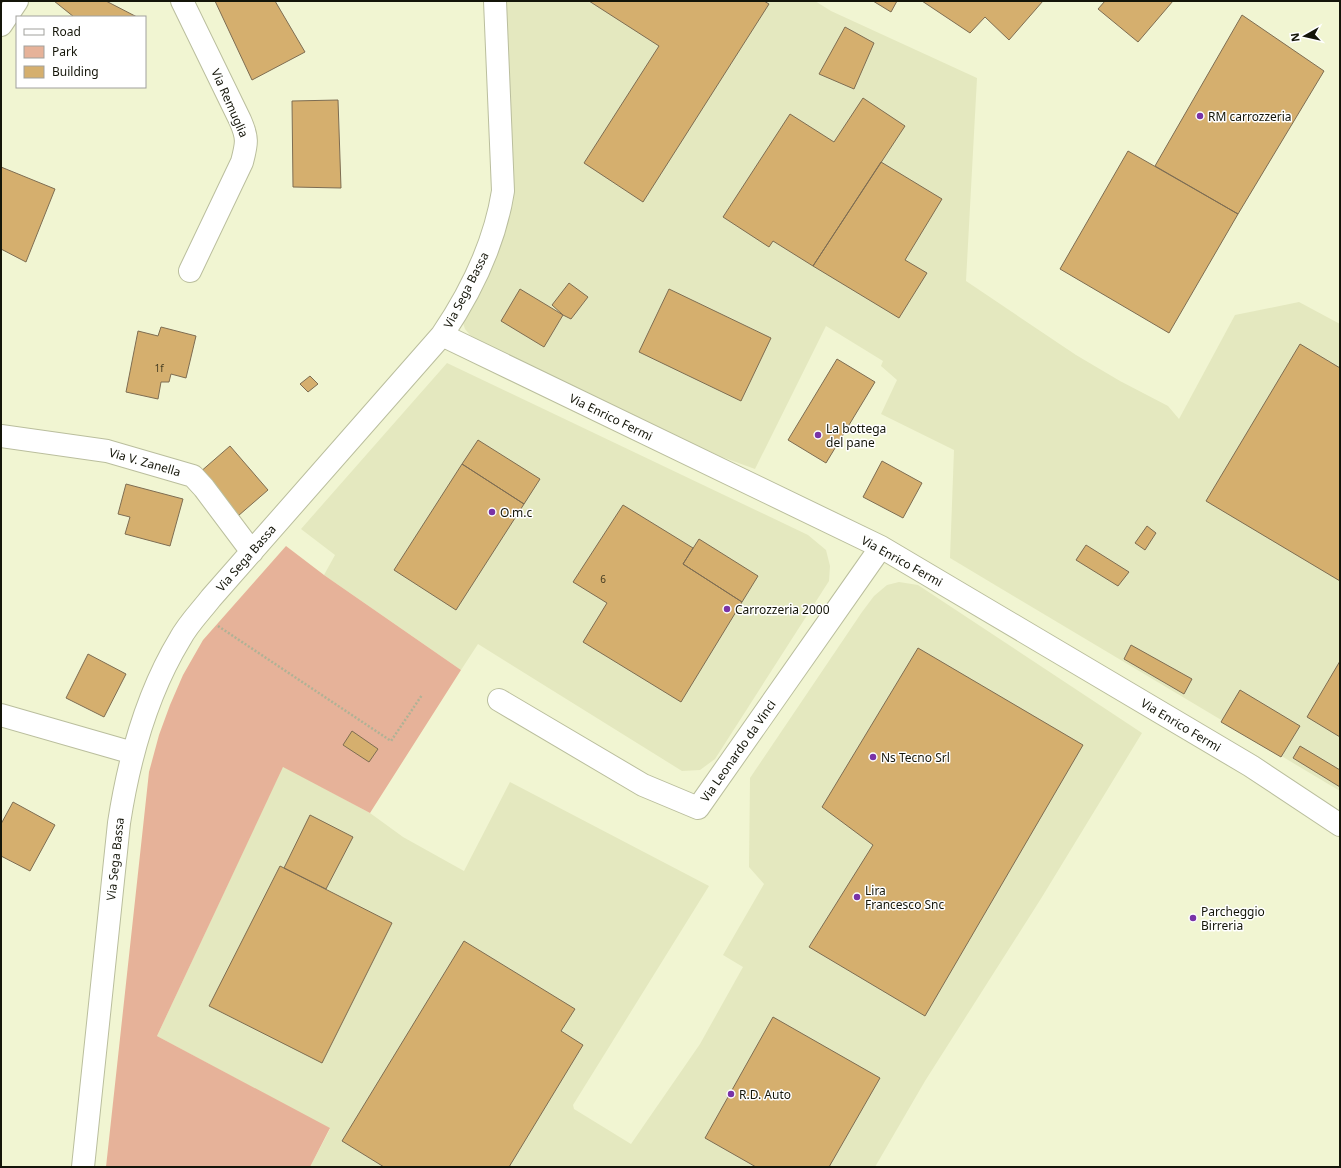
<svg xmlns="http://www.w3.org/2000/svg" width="1341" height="1168" font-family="'Noto Sans',sans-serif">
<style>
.built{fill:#e4e8bf}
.green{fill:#e6b299}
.building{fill:#d5af6e;stroke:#7e6d52}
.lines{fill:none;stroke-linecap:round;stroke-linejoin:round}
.minor-casing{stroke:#babe9d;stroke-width:24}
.path{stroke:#afb296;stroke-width:2.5;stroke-dasharray:2 2;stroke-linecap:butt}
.minor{stroke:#fff;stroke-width:22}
.poi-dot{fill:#7933a7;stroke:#fff;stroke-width:1.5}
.labels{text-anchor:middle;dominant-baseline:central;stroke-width:3;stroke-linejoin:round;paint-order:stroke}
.number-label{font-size:10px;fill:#443c22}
.street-label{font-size:12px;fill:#141509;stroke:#fff}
.poi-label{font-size:12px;fill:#141509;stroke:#fff;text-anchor:start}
</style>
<rect width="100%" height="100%" fill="#f1f5d2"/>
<path class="built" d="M505,1h310l16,10 146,67 -11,203 110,74 44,26 48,25 11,13 56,-104 64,-13 41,22v467l-390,-233 4,-108 -73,-36 16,-34 -16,-14 2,-5 -57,-35 -71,143 -33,-12 -102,-46 -138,-68 -12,-8 -5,-6 -3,-9 29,-64z
M447,363l361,172 18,15 4,16 -1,15 -114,178 -15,11 -18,1 -204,-127 -17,26 -137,-95 11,-20 -34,-26z
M899,582l19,3 224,148 -100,164 -117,184 -50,86h-565l20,-38 -173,-93 126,-270 87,47 33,24 61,34 46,-89 199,104 -136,219 1,4 57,35 69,-100 43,-77 -20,-12 41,-71 -15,-17 1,-89 112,-166 12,-16 13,-11z"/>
<path class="green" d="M286,546l38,29 137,95 -91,143 -87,-46 -126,269 173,92 -20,39h-204l43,-395 10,-37 11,-30 13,-30 20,-35z"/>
<path class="building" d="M54,1h52l31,16h-63z
M215,1h60l30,51 -53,28z
M589,1h175l5,3 -126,198 -59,-39 75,-117z
M873,1h24l-6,11z
M922,1h121l-34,39 -24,-23 -15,16z
M1105,1h68l-35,41 -40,-33z
M1242,15l82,56 -86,143 -83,-48z
M845,27l29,16 -20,46 -35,-15z
M863,98l42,28 -92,140 -40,-25 -4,6 -46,-30 67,-103 44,28z
M338,100l3,88 -48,-1 -1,-86z
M1128,151l110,63 -69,119 -109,-64z
M881,162l61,37 -37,61 22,13 -28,45 -86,-52z
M1,167l54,22 -29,73 -25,-13z
M569,283l19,14 -17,22 -8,-4 -11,-10z
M520,289l43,26 -19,32 -43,-26z
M669,289l102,49 -30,63 -102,-49z
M161,327l35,9 -10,42 -15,-4 -2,8h-8l-3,17 -32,-7 12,-61 20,5z
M1300,344l40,24v213l-134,-80z
M837,359l38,23 -49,81 -38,-23z
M310,376l8,8 -10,8 -8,-8z
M478,440l62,39 -16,25 -62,-40z
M230,446l38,44 -30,26 -39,-43z
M882,461l40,22 -19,35 -40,-21z
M462,464l62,40 -68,106 -62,-40z
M126,484l57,15 -13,47 -45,-12 5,-17 -12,-3z
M623,505l70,43 -10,16 59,38 -61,100 -98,-60 24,-39 -34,-21z
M1147,526l9,7 -11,17 -10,-7z
M699,539l59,37 -16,26 -59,-38z
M1086,545l43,27 -11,14 -42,-26z
M1131,645l61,34 -8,15 -60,-35z
M918,648l165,97 -158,271 -116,-69 64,-102 -51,-38z
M88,654l38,20 -22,43 -38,-19z
M1340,661v76l-33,-20z
M1240,690l60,36 -19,31 -60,-35z
M352,731l26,18 -9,13 -26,-17z
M1300,746l40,24v17l-47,-29z
M13,802l42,23 -25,46 -29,-15v-32z
M310,815l43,22 -27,52 -42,-21z
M280,866l112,57 -70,140 -113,-57z
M464,941l111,68 -14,22 22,14 -74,122h-125l-42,-26z
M773,1017l107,61 -51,89h-73l-51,-29z"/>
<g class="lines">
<g class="minor-casing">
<path id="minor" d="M182,1l58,119c8,18 7,23 2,42l-52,109
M1,25l16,-24
M442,335l439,212 370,219 89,59
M1,436l106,15 86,25 11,12 48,64
M499,700l144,85 55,23 183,-261
M1,715l132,38
M83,1167l36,-344c10,-65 27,-128 61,-184 8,-15 21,-28 31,-41l231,-263c29,-43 53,-93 61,-144l-8,-190"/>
</g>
<path class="path" d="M218,626l173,115 31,-46"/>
<use href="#minor" class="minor"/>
</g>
<g class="poi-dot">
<circle cx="1200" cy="116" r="4"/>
<circle cx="818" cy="435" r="4"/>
<circle cx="492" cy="512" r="4"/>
<circle cx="727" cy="609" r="4"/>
<circle cx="873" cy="757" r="4"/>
<circle cx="857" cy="897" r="4"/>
<circle cx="1193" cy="918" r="4"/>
<circle cx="731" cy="1094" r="4"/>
</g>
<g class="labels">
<g class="number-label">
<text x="159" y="368">1f</text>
<text x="603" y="579">6</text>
</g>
<g class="street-label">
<text transform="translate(230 103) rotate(66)">Via Remuglia</text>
<text transform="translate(466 290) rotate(-63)">Via Sega Bassa</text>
<text transform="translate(611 417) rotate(26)">Via Enrico Fermi</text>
<text transform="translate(145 462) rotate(16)">Via V. Zanella</text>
<text transform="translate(246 558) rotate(-49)">Via Sega Bassa</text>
<text transform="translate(902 561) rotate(29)">Via Enrico Fermi</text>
<text transform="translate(1181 725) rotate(31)">Via Enrico Fermi</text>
<text transform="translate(738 751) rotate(-55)">Via Leonardo da Vinci</text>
<text transform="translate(115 859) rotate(-84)">Via Sega Bassa</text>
</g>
<g class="poi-label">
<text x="1208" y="116">RM carrozzeria</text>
<text x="826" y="428">La bottega<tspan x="826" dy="14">del pane</tspan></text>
<text x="500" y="512">O.m.c</text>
<text x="735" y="609">Carrozzeria 2000</text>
<text x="881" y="757">Ns Tecno Srl</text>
<text x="865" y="890">Lira<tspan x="865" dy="14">Francesco Snc</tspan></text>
<text x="1201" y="911">Parcheggio<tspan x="1201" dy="14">Birreria</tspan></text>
<text x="739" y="1094">R.D. Auto</text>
</g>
</g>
<rect width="1341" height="1168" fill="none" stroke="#141509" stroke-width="4"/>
<rect x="16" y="16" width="130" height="72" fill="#ffffff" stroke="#a1a19d"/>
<rect x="24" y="29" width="20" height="6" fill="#ffffff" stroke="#a1a19d"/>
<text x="52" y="36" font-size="12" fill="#141509">Road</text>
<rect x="24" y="46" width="20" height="12" fill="#e6b299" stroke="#a1a19d"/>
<text x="52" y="56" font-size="12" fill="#141509">Park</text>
<rect x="24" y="66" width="20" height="12" fill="#d5af6e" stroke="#a1a19d"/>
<text x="52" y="76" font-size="12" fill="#141509">Building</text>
<g transform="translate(1305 36) rotate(262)" stroke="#ffffff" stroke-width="3" paint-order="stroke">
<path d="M0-3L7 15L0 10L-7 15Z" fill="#141509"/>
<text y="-6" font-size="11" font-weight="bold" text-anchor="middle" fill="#141509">N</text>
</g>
</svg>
